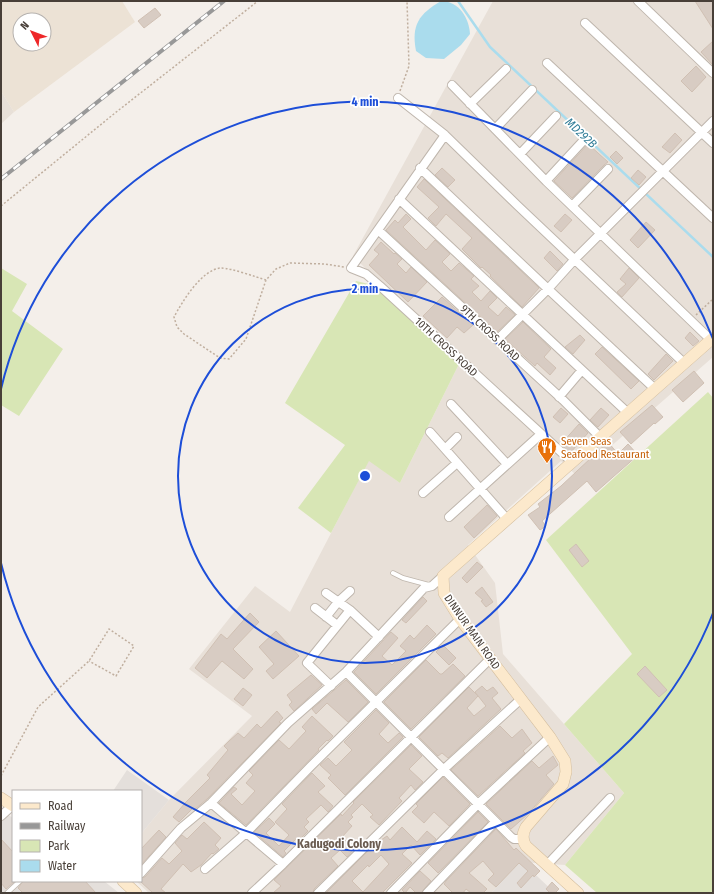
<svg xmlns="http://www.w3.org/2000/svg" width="714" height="894" font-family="'Fira Sans Condensed',sans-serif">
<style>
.residential{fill:#e8e0d8}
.industrial{fill:#e4dfdb}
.education{fill:#ece2d5;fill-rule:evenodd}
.green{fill:#d8e6b5}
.water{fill:#aadced}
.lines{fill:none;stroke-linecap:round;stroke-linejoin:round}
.stream{stroke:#aadced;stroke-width:2.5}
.building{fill:#d8ccc3;stroke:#d0c0b3;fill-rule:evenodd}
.lane-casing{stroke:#bfb6ad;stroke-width:5.5}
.street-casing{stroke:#bfb6ad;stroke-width:10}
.secondary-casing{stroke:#d4be9e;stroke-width:12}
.path{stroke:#c0af9f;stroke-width:1.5;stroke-dasharray:2 2;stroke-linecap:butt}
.lane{stroke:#fff;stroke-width:4}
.street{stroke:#fff;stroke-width:8}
.secondary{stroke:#fce9cc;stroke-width:11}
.rail-casing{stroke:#989898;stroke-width:4}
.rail{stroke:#fff;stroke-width:2.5;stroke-dasharray:8;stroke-linecap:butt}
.ring{fill:none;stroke:#1d4ed8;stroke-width:2}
.labels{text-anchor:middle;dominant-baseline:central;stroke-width:3.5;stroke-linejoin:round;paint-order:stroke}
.street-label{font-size:11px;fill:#483f38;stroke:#fff}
.food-label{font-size:11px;fill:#c56008;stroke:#fff;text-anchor:start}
.water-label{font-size:12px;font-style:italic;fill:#307c97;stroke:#fff}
.neighbourhood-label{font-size:12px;font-weight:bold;fill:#6a5b50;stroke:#fff}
.centre{fill:#1d4ed8;stroke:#fff;stroke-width:2}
.ring-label{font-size:12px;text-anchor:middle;font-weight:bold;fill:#1d4ed8;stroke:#fff;stroke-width:3.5;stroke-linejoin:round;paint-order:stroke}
</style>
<rect width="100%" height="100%" fill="#f4efea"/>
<path class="residential" d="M493,1h220v356l-136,119 -16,-15 -93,84 27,38 8,71 121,139 -59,72 -44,-3 -30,31h-24l-2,-1 -1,1h-315l-13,-12h5v-47l28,-34 83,-84 -63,-47 66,-83 35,26 79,-152 31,23 59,-119 -39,-41 -67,-67z
M1,91l13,21 -13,12z"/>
<path class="industrial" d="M127,770l42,30 -28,34v-43h-28z
M1,810l12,8v63h91l15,12h-118z
M521,861l34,32h-64z"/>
<path class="education" d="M1,1h121l13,21 -121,90 -13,-21zM20,20h24v24h-24z"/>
<path class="green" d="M1,268l26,16 -15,27 51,38 -44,67 -18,-11z
M356,281l17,4 86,79 -59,119 -31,-22 -38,72 -33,-25 47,-63 -60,-42z
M708,392l5,6v495h-116l-32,-28 59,-72 -60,-69 68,-70 -86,-114z"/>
<path class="water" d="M441,1c18,0 28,17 29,33l-9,11 -17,14 -18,-1 -10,-7c-5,-26 3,-37 25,-50z"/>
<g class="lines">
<path class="stream" d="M458,1l32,46 223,210"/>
</g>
<path class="building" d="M695,1h18v28z
M155,8l6,7 -17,13 -6,-7z
M713,41v24l-12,-13z
M696,66l10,11 -14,15 -11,-11z
M675,133l7,7 -12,13 -8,-6z
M588,144l20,18 -4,3 -32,33 -18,-17z
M616,151l7,7 -6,6 -7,-7z
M442,168l13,12 -7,7 -13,-12z
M638,170l8,7 -7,8 -8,-7z
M424,179l115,109 -17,19 -32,-31 1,-1 -9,-8 -1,1 -19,-19 10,-11 -26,-24 -10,12 -8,-8 11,-11 -22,-20z
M406,214l5,5 -8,8 23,23 9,-10 15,14 -8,8 9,9 8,-8 15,13 -3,3 8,7 -7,6 9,9 9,-10 7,7 -9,9 10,9 8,-9 9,8 -18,17 -111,-102 9,-10 3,3z
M565,214l7,6 -11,12 -7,-6z
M646,222l9,8 -17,18 -8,-8z
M381,242l13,12 1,-1 7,6 -5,5 9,9 5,-6 16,15 -19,20 -39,-37 10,-11 -5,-4z
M550,251l13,13 -6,7 -13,-13z
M629,268l10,10 -17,19 -5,-5 9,-8 -6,-5z
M442,297l31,28 -9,8 -7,-6 -10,11 -24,-22z
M523,322l28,27 -7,8 12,11 -6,7 -13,-12 -2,3 -30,-27z
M690,332l9,9 -6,5 -8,-8z
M580,335l5,5 -12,14 -8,-7z
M602,347l37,34 -8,8 -36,-35z
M666,354l7,7 -19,19 -6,-6z
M694,371l10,12 -21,19 -11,-12z
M652,405l11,12 -8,7 -1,-1 -23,21 -11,-12z
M561,408l7,6 -8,9 -7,-6z
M601,408l8,7 -11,12 -8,-7z
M579,424l9,9 -18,20 -9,-9z
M608,442l10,12 10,-10 10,11 -42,37 -9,-11 -45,40 4,5 -6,4 -12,-15 12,-8 -2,-3 23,-18z
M487,505l10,11 -23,22 -10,-11z
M576,544l13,17 -7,6 -13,-17z
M477,562l6,5 -16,16 -5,-5z
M482,587l11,15 -7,5 -5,-6 2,-1 -8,-7z
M423,597l4,4 -21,22 -4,-3z
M250,613l9,9 -26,27 20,20 -9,10 -22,-18 -15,17 -12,-10 26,-34 6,5z
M427,625l9,9 -60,60 -22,-22 37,-40 7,6 -16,18 10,9 14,-14 -6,-5 10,-11 4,4z
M276,631l23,25 -26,23 -7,-8 8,-7 -15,-17z
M443,645l13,13 -7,7 -13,-13z
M426,660l14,14h2l11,-10 12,12 -54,53 -27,-27z
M645,666l22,24 -8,7 -22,-23z
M311,675l11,10 -28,26 -5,-6 3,-3 -5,-7z
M346,680l22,22 -20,20 -21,-19 -11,11 -4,-5z
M482,686l5,5 6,-4 5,6 -6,5 9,11 -53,49 -6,-5 -4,3 -19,-19 50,-50 9,9 -11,12 7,8 12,-10 -11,-14z
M243,688l9,7 -9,11 -9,-7z
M376,710l13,13 -10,11 9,9 11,-10 4,4 -58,58 -17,-17 3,-3 -11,-10 8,-7 8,8 16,-16 -8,-8z
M277,711l6,7 -4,4 2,1 -74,76 -13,11 -1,-2 -14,14 -6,-5 13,-15 24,-24 -3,-3 21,-25 -4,-4 5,-5 9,-8 6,5 13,-14 4,4z
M312,716l21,20 -5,5 -1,-1 -9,9 1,1 -73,75 -27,-22 15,-16 3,2 -6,5 11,11 13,-14 -9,-8 7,-8 -4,-4 30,-31 10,9 17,-18 -4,-4z
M500,726l12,12 10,-9 10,14 -9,8 2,2 -47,43 -27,-26z
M411,745l11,11 -13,13 14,13 -8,8 -4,-5 -12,13 3,3 -23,24 -9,-8 3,-2 -11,-11 -11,11 2,2 -5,5 4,4 -10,11 12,12 -7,8 -7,-7 -9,8 7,8 -24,23 -1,4h-40l8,-7 -7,-6 67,-66 1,2 12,-13 -1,-1z
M553,756l5,9 -12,10 8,9 -26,30 -17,15 -25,-25 46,-43 7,7z
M312,773l13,13 -7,6 15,14 -5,6 -7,-7 -15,14 3,3 -5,5 4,4 -9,9 -2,-2 -13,13 2,2 -3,4 -29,-25 15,-14 6,6 -9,9 13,13 10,-11 -14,-13 12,-13 -5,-5z
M443,777l27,27 -21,22 -15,-14 -10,11 -12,-11 6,-6 -2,-2z
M478,812l10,10 -50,51 -10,-10z
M204,822l17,16 -6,7 4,4 -6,5 -1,-1 -11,12 -10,7 -8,-8 -22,25 5,4h-13l-12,-11v-4l4,-1 17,-19 7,6 13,-13 -7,-8 7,-8 5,4z
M402,827l15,15 10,-11 9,8 -16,16 -9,-10 -9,9 10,9 -30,30h-56l54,-54 1,1 6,-4 3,4zM381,855l8,9 -26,28 -11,-11 16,-16 1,2z
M496,829l18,21 2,-2 24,23 -6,6 -1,-2 -12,13 -4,-5 11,-12 -9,-8 -23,24 -8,-7 6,-6 -11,-13 -14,12 18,16 -4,4h-12l-5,-4 -3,4h-10l-9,-9 2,-3z
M159,830l7,7 -25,28v-16z
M1,839l12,13v29h2l-9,8 -5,-6z
M420,871l11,10 -10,12h-5l-6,-6 -5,6 -3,-3z
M23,881h62l11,12h-73l-5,-5z
M552,882l7,7 -4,4h-5l-4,-4z"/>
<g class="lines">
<g class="lane-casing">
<path id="lane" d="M393,573l10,5 26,7
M7,893l13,-12"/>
</g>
<g class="street-casing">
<path id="street" d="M638,1l75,72
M585,23l128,120
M547,63l166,155
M452,85l94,96 165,159
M398,98l47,37 73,71 166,157
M470,104l36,-35
M495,129l37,-39
M445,135l-94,133 15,6 14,12 192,176
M520,154l36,-38
M420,168l128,121 27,-30 138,-138
M546,181l38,-41
M399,199l229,214
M572,206l36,-37
M378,230l185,170 37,37
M497,340l51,-51 107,100
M559,397l23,-27
M451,404l56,60
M430,432l77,87
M445,449l12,-12
M423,493l34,-30
M449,517l92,-83
M326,593l24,17
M315,608l22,17
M326,617l12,-15 12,-11
M346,672l165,165 3,2h9
M331,686l-24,-23 43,-53 29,27
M211,803l72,61
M1,816l11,-10
M547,865l63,-67
M205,869l41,-36 65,-67 149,-147
M141,873l40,-45 30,-25 77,-80 58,-51 78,-84 8,-2 11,-10
M252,893l31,-29 207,-205
M318,893l126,-124 77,-70
M391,893l87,-89 72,-67
M427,893l68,-71"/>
</g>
<g class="secondary-casing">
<path id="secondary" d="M1,798l12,8
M123,881l13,12
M578,893l-52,-47c-4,-6 -4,-12 0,-19l37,-43 3,-12 -1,-11 -15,-24 -90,-118 -16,-26 -1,-17 270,-238"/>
</g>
<path class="path" d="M400,91l9,-25 -2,-65
M1,206l114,-93 143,-112
M266,280c-10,-3 -35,-12 -45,-12 -19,1 -39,34 -47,49l3,10 7,7 36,24 9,1 17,-20 20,-59 10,-11 14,-6 35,1 19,3
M696,315l17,-16
M1,776l37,-69 51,-46 20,-32 25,17 -18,30 -27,-15"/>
<use href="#lane" class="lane"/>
<use href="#street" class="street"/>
<use href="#secondary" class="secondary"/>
<g class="rail-casing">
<path id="rail" d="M1,179l223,-178"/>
</g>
<use href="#rail" class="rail"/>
</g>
<g class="ring">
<circle cx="365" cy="476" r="187"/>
<path d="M713 613A374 374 0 0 1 1 563M1 389A374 374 0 0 1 713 339"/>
</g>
<defs>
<g id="restaurant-pin" transform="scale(1)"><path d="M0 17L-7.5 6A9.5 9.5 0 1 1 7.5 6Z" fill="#e8710a" stroke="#fff"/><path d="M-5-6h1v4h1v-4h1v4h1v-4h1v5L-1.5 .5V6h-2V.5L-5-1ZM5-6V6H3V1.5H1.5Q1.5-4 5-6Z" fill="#fff"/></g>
</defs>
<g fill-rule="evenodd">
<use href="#restaurant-pin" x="547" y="447"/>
</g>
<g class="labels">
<g class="street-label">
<text transform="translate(490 333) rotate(43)">9TH CROSS ROAD</text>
<text transform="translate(446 347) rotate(43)">10TH CROSS ROAD</text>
<text transform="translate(472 632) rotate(55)">DINNUR MAIN ROAD</text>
</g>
<g class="food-label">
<text x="561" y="441">Seven Seas<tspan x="561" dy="13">Seafood Restaurant</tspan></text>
</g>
<g class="water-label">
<text transform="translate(581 133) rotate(43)">MD292B</text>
</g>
<g class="neighbourhood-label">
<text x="339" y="844">Kadugodi Colony</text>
</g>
</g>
<circle cx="365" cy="476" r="6" class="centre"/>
<g class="ring-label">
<text x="365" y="106">4 min</text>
<text x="365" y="293">2 min</text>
</g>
<rect width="714" height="894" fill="none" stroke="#483f38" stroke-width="4"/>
<rect x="12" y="790" width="130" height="92" fill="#ffffff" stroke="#b6b2af"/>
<rect x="20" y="803" width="20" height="6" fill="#fce9cc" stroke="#b6b2af"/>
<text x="48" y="810" font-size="12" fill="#483f38">Road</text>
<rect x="20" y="823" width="20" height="6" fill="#989898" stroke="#b6b2af"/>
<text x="48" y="830" font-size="12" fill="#483f38">Railway</text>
<rect x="20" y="840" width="20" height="12" fill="#d8e6b5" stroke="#b6b2af"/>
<text x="48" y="850" font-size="12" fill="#483f38">Park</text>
<rect x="20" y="860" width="20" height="12" fill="#aadced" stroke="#b6b2af"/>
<text x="48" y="870" font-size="12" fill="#483f38">Water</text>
<g transform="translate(32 32) rotate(312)"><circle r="19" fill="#ffffff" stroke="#b6b2af"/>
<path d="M0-3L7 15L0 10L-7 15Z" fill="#ee2729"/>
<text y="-6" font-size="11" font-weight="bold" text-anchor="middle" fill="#483f38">N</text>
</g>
</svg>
